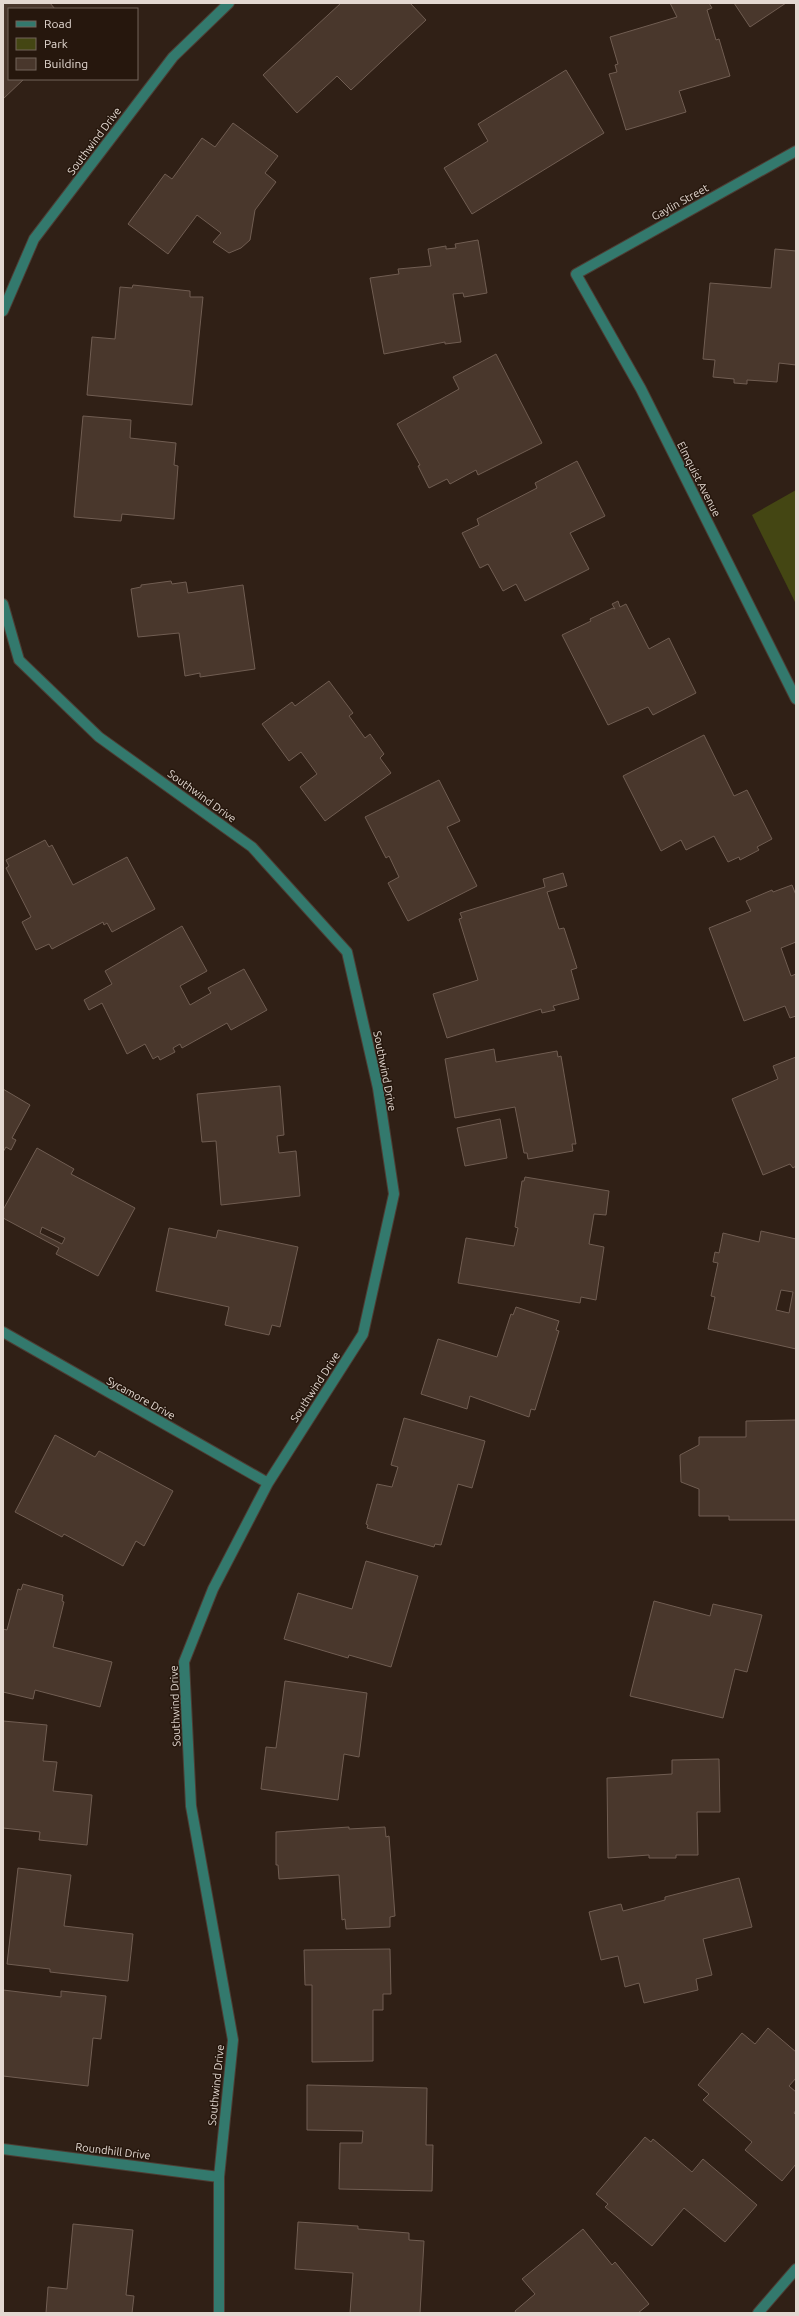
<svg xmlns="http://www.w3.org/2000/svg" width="799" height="2316" font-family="Ubuntu,sans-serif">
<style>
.green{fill:#444613}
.building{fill:#49372c;stroke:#705d52;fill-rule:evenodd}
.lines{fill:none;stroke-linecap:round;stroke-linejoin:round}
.minor-casing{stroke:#4d3d34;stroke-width:12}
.minor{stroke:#33796d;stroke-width:10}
.labels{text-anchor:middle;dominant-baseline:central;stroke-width:3;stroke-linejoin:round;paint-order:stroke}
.street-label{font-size:11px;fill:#e3d8d1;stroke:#26170d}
</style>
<rect width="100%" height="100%" fill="#302016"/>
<path class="green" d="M796,490v114l-44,-89z"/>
<path class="building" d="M3,3h47l5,6h-46v70h15l-21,20z
M341,3h69l16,17 -75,70 -14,-14 -40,37 -34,-38z
M670,3h39l3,5 -5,2 9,30 3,-1 11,37 -51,15 7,21 -60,18 -17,-56 8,-2 -2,-7 3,-1 -8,-27 67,-20z
M734,3h52l-36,24z
M566,70l38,63 -132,81 -28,-46 44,-27 -10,-17z
M233,123l45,33 -13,17 11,9 -21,28 -5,30 -9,8 -12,5 -16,-11 8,-9 -24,-18 -29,39 -40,-30 37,-50 7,5 30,-41 13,9z
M478,240l9,53 -23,4 -1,-4 -10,1 8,48 -16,2v-2l-61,12 -14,-76 29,-4 -1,-5 33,-3 -3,-17 18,-3v3l10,-1 -1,-4z
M775,249l21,2v114l-17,-2 -2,19 -30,-2v4l-13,-1v-4l-21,-2 2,-17 -12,-1 7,-76 61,5z
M133,285l57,6v6h13l-11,108 -105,-10 5,-58 23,2 5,-52 12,1z
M496,354l46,89 -64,32 -2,-5 -26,14 -3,-5 -18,9 -11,-22 2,-1 -23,-41 62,-35 -6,-12z
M83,416l48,4 -1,18 46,5 -2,22 4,1 -4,53 -52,-5 -1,7 -47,-4z
M577,461l28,55 -35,17 19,36 -64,32 -9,-17 -13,7 -15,-27 -8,4 -18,-35 17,-8 -2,-6 60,-31 -2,-5z
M171,581l1,3 14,-2 2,11 55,-8 12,84 -55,8v-4l-15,3 -6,-43 -41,4 -7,-48 10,-2v-2z
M618,601l2,6 6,-3 23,45 20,-11 27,55 -43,22 -5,-8 -40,18 -46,-90 29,-14 -1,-2 23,-11 2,1 -3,-5z
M329,681l24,32 -4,3 16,22 5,-4 14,20 -4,4 11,15 -66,48 -25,-34 17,-13 -16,-22 -12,9 -27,-37 30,-22 3,4z
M704,735l30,61 13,-6 25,49 -15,8 2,3 -19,10 -1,-3 -11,5 -14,-26 -28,14 -5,-10 -20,11 -38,-75z
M439,780l21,41 -13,6 30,59 -69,35 -20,-38 11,-6 -10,-21 -3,2 -21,-41z
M45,840l4,7 3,-2 21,40 54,-28 28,52 -43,23 -5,-9 -3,2 -1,-3 -51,27 -3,-5 -13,6 -14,-28 9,-5 -25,-49 3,-2 -3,-6z
M563,873l4,13 -20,6 12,37 5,-1 13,40 -6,2 8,29 -26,7 2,4 -13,3 -1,-4 -94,29 -14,-44 45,-14 -19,-61 3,-1 -2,-5 85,-26 -2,-8z
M792,885l4,10v47l-15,6 10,28 5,-2v42l-6,2 -5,-12 -41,15 -35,-93 42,-17 -5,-10 26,-11 1,2z
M182,926l25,45 -27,15 10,19 21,-12 -3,-5 36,-19 23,41 -36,20 -4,-7 -45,25 -2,-4 -7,4 2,4 -15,8 -2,-4 -5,3 -8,-15 -18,10 -25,-51 -13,7 -5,-10 28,-16 -7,-13z
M494,1049l2,13 61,-11 1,6 3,-1 15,88h-4l1,7 -45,8 -1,-6h-3l-9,-46 -60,11 -10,-59z
M796,1057v109l-3,2 -3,-4 -27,11 -31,-76 46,-20 -5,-13z
M280,1086l4,49 -7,1 2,17 17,-2 4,45 -79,9 -5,-64 -14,1 -5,-48z
M3,1089l27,16 -18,33 4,2 -5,10 -5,-3 -3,5z
M500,1119l7,39 -42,8 -8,-38z
M37,1148l37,21 -3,5 64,34 -37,68 -42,-22 3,-6 -56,-30v-8zM42,1227l23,11 -3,6 -22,-11z
M525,1177l84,14 -3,24 -12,-1 -5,30 15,3 -8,53 -15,-3 -1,6 -122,-20 8,-45 48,8 4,-18 -3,-1 7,-46h2z
M169,1228l47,10 2,-8 80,17 -18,80 -8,-2 -3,10 -44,-10 4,-18 -73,-16z
M761,1231l35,8v110l-88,-20 7,-32 -4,-1 7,-33 -5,-1 2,-10 4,1 4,-20 36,9zM781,1290l12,2 -4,21 -13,-3z
M516,1307l43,14 -3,9 3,1 -24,79 -4,-1 -2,8 -59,-21 -3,13 -46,-15 17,-55 59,18 14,-43 2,1z
M404,1418l81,23 -13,47 -14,-4 -17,61 -6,-1 -1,3 -54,-15 -13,-4 1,-3 -2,-1 11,-40 15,3 6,-20 -7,-2z
M796,1420v100h-67v-4h-30v-27l-18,-7 -1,-27 19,-10v-8h47v-16z
M55,1435l40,22 4,-6 74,40 -29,55 -8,-5 -13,25 -59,-32 -2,3 -47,-25z
M366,1561l52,15 -27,91 -42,-12 -1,3 -64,-19 14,-46 54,16z
M23,1584l40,11 -1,6 2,1 -11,45 59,15 -12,45 -65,-17 -2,9 -30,-7v-63l4,1 11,-41 3,1z
M654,1601l56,15 3,-12 49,11 -15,57 -12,-3 -12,49 -93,-22z
M285,1681l82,12 -8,64 -15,-3 -6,46 -77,-11 5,-42 10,1z
M3,1721l44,4 -4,36 14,1 -4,29 39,4 -5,50 -48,-5 1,-8 -37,-4z
M719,1759l1,53h-23l1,43h-22v3h-27v-3l-41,3 -1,-80 65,-4v-14z
M349,1827v2l36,-2 1,10 3,-1 6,80 -5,1v10l-44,2 -1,-10 -3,1 -3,-45 -60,4 -1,-14h-2v-33z
M18,1868l53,7 -7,51 69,8 -5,47 -78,-9v-3l-43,-5z
M739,1878l13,49 -49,12 9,36 -16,4 2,11 -54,13 -5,-20 -14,4 -7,-31 -17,4 -12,-48 32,-8 2,7 42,-11v-3z
M390,1949l1,45h-8v16h-10v51l-61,1v-77h-7l-1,-35z
M3,1990l58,7v-6l45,5 -5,43 -8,-1 -5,48 -85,-10z
M768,2028l28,24v26l-7,8 7,6v18l-2,3 2,2v49l-14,17 -37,-31 7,-8 -49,-42 6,-6 -11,-9 44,-52 13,11z
M307,2085l120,3 -1,57h7l-1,46 -93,-2 1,-46h22l1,-12 -56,-1z
M645,2137l6,5 2,-3 39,33 11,-13 54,46 -32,37 -41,-34 -32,38 -47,-39 3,-3 -12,-10z
M298,2222l60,4v3l51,4v7l15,1 -4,72h-70l3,-40 -58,-4z
M73,2224l60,6 -7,65 8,1 -2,17h-86l2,-26 19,2z
M583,2229l29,36 3,-3 34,42 -11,9h-122l-1,-2 20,-17 -13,-15z"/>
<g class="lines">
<g class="minor-casing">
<path id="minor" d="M796,151l-220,123 65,115 155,310
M3,311l31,-72 139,-182 56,-54
M3,604l16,56 80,77 153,110 95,105 31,136 16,106 -31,140 -95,149 -55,106 -29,73 7,144 42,234 -14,137v136
M3,1332l265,151
M3,2149l216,28
M758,2313l38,-44"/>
</g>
<use href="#minor" class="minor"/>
</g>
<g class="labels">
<g class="street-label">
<text transform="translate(94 141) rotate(-53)">Southwind Drive</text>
<text transform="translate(680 202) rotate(-29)">Gaylin Street</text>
<text transform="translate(699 479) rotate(63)">Elmquist Avenue</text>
<text transform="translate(202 796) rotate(36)">Southwind Drive</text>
<text transform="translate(385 1071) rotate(79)">Southwind Drive</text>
<text transform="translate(315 1387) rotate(-57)">Southwind Drive</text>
<text transform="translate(141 1398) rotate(29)">Sycamore Drive</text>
<text transform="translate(175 1706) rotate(-92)">Southwind Drive</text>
<text transform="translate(216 2085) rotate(-84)">Southwind Drive</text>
<text transform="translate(113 2151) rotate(7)">Roundhill Drive</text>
</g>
</g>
<rect width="799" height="2316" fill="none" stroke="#e3d8d1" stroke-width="8"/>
<rect x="8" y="8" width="130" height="72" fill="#26170d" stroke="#72645b"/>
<rect x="16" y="21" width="20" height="6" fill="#33796d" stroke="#72645b"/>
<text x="44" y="28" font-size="12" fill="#e3d8d1">Road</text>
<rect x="16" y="38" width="20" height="12" fill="#444613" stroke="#72645b"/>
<text x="44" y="48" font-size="12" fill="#e3d8d1">Park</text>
<rect x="16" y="58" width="20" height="12" fill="#49372c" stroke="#72645b"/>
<text x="44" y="68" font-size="12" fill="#e3d8d1">Building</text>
</svg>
